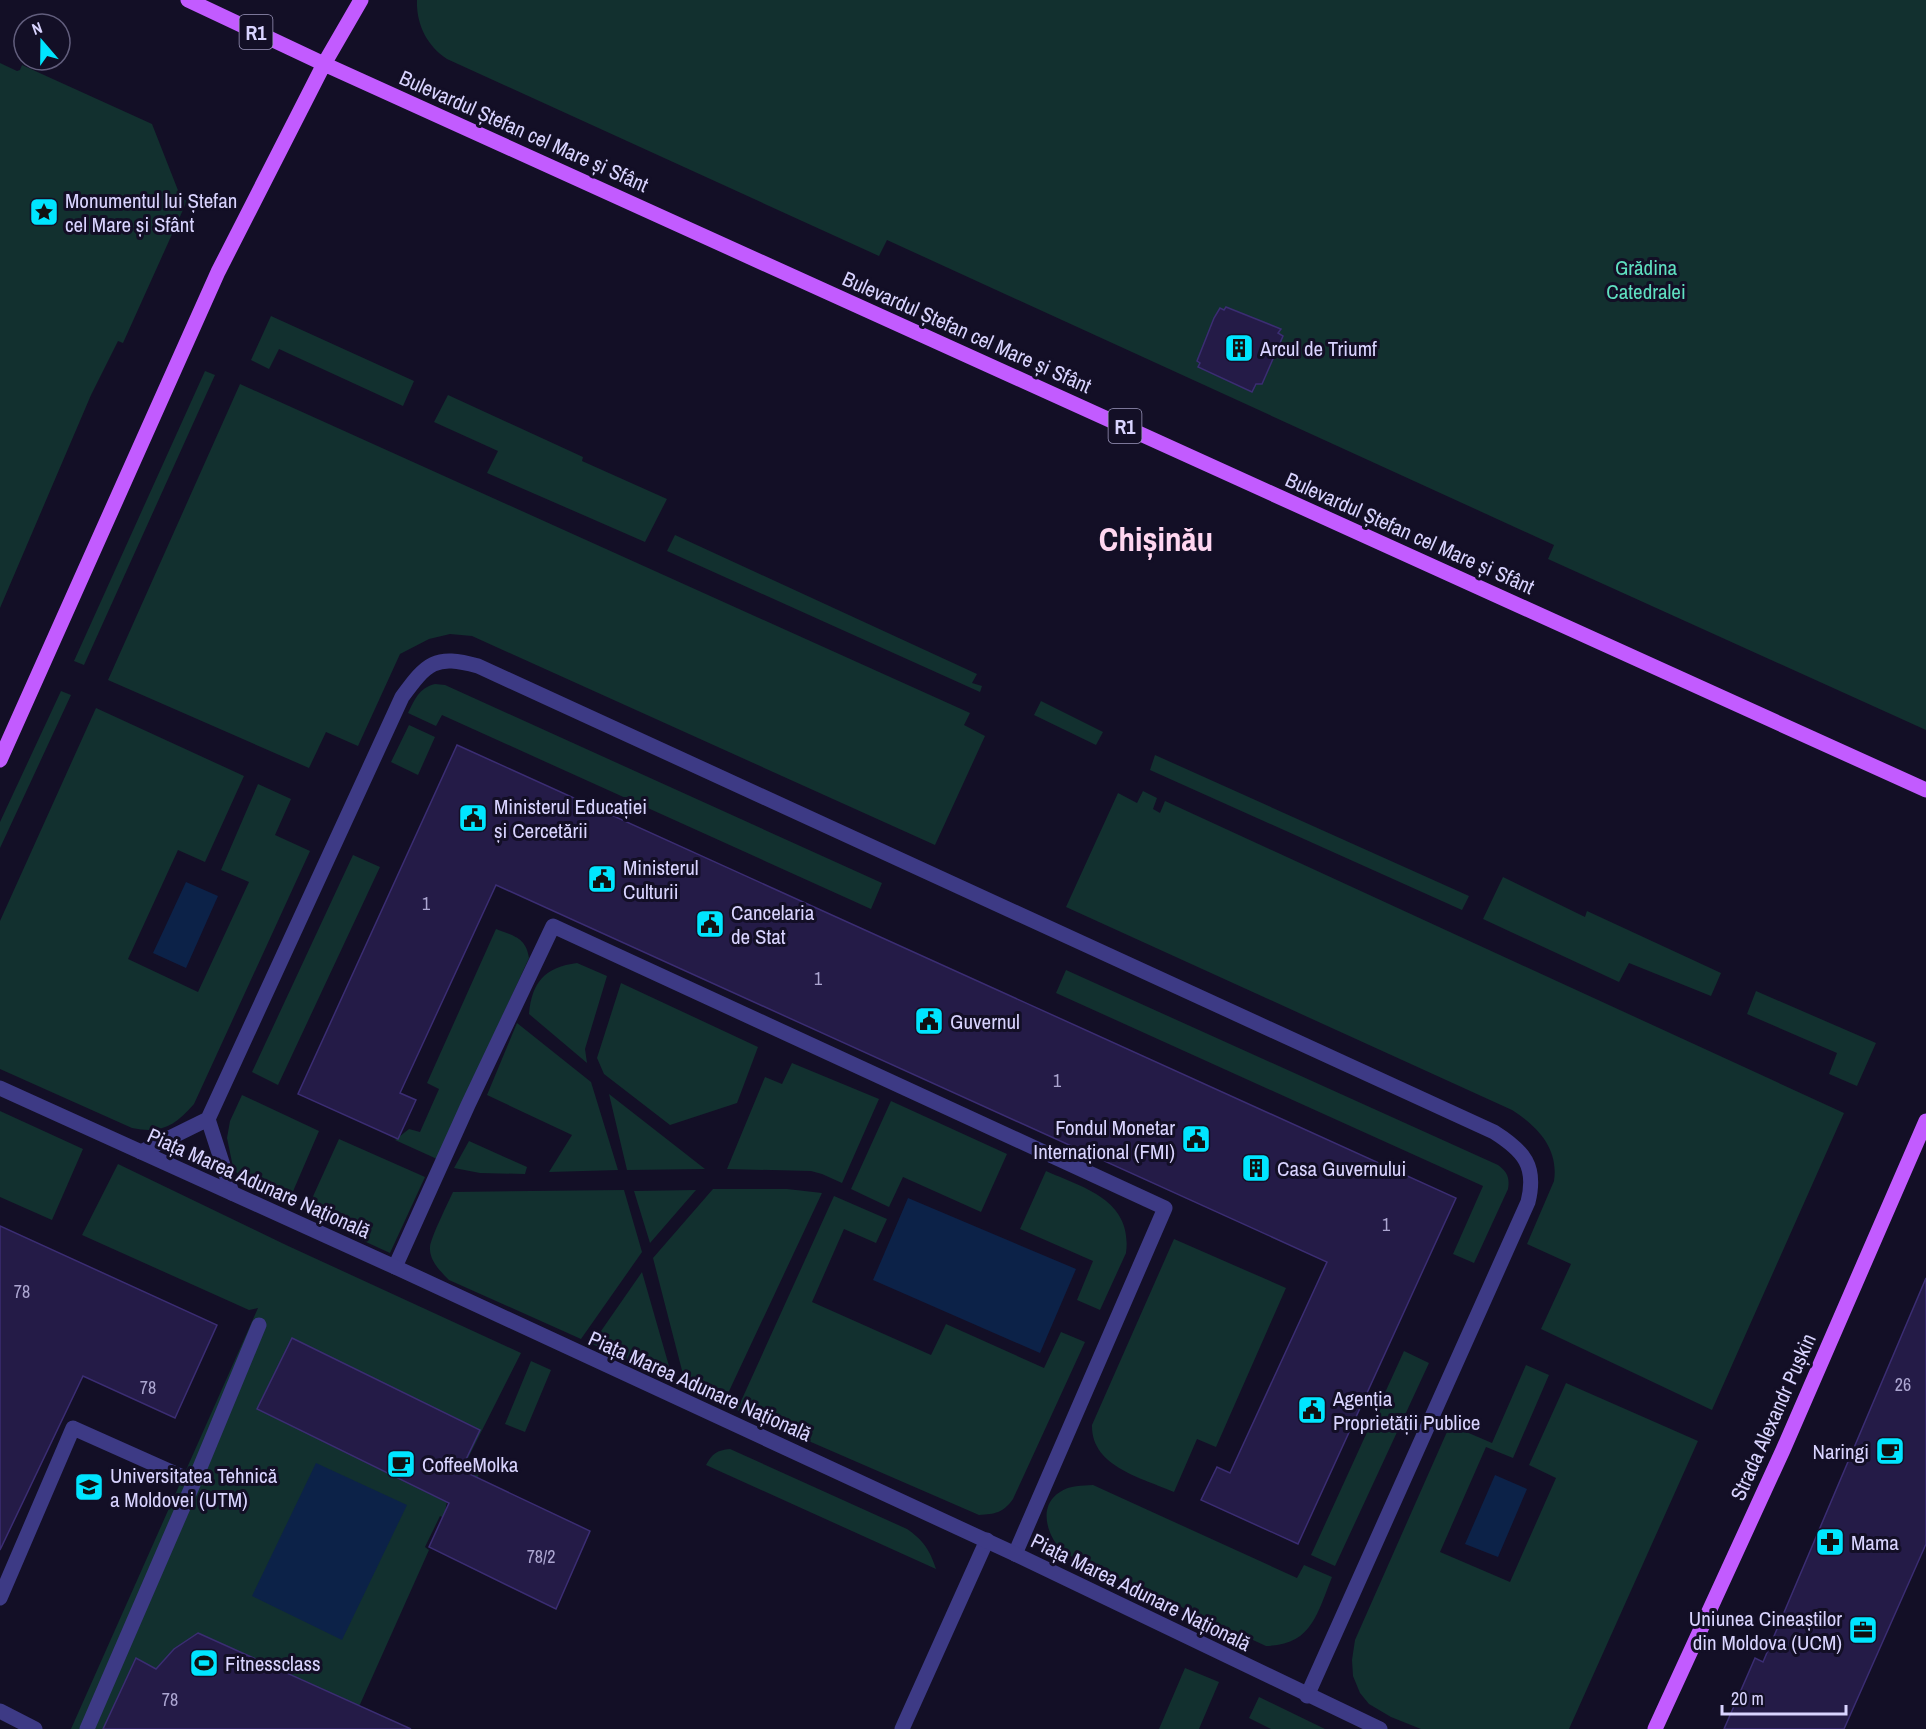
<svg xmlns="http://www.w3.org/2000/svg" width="1926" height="1729" font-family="'Archivo Narrow',sans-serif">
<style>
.green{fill:#12302f}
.water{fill:#0c2248}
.building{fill:#241b47;stroke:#3b2d73;stroke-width:1.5}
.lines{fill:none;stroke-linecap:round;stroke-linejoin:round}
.service{stroke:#3d3a85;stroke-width:15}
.minor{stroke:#3d3a85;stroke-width:15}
.primary{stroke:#c25bff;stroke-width:15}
.labels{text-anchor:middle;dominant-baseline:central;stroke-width:6;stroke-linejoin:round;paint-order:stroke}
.number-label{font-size:18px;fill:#aca6d1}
.shield{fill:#130f26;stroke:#9e99be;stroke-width:1.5}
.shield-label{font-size:20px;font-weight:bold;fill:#d9d4ff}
.street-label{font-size:21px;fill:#d9d4ff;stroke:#130f26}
.poi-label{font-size:21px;fill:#d9d4ff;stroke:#130f26;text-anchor:start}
.park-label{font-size:21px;fill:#5fe0c0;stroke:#130f26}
.town-label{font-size:33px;font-weight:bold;fill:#ffd6f0;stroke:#130f26}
</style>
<rect width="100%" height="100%" fill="#130f26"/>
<path class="green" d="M417,0h1509v730l-378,-171 6,-14 -667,-305 -8,16 -432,-197c-20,-13 -31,-35 -30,-59z
M0,63l17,8 3,-1 2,-5 130,59 29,74 6,3 -64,142 -5,-2 -27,54 -91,213z
M271,316l143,65 -11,25 -124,-57 -10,20 -18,-9z
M205,371l10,4 -131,290 -10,-4z
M240,384l730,329 -6,12 21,11 -50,109 -463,-209 -22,-2 -21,5 -29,15 -42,92 -32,-14 -17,36 -201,-88z
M448,395l135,62 -1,4 85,38 -22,43 -158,-69 11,-22 -64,-29z
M675,535l302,139 -5,9 10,3 -2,6 -313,-141z
M435,684l10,1 437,198 -11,26 -429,-194 -6,11 -28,-13c7,-14 11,-25 27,-29z
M61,691l10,4 -71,153v-26z
M1041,701l62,31 -7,13 -62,-30z
M96,708l148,68 -39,86 -27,-12 -50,109 70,33 51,-110 -28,-12 37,-86 33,15 -16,36 35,16 -116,253c-19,22 -33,30 -62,24l-132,-59v-148z
M409,725l26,12 -17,38 -27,-13z
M1155,755l314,141 -7,14 -312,-140z
M1143,791l14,7 -4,11 7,4 5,-12 679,312 -132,297 -171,-81 30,-65 -44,-20 27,-63c5,-33 -17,-55 -42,-71l-446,-203 52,-114 19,10z
M353,855l27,12 -102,218 -26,-13z
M1503,877l82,40 2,-6 134,62 -10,23 -82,-33 -10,19 -136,-63z
M496,929c17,7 30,8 33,29l-92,201 -42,-19 14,-11 11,3 19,-43 -12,-6z
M577,963l30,13 -22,73 2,14 -58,-49c3,-32 16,-47 48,-51z
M1066,970l432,195c9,7 12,12 10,24l-34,74 -21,-9 30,-68 -427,-193z
M621,983l137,64 -21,56 -67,22 -66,-51 -7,-16z
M1756,991l120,52 -19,43 -28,-12 8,-21 -90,-39z
M517,1023l74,59 27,88 -69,2 23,-37 -85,-40z
M792,1063l87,36 -37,84 -20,-9 -11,-3 -84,-2 38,-92 17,7z
M609,1094l96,75 -78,1z
M242,1095l77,36 -31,72 -49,-27 -6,-9 -6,-29 3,-17z
M891,1101l116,53 -26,58 -78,-35 -14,30 -38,-18z
M0,1111l83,38 -31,71 -52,-23z
M339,1139l86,38 -35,76 -85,-39z
M469,1141l58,26 -2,7 -45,-1 -26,-5z
M118,1164l168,81 235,108 -56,111 14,7 -2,12 -30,18 -3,17 -4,-2 -15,31 4,3 -80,179h-278l187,-421 -9,2 -167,-75z
M1046,1171c38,17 87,29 80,82l-26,57 -23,-10 16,-39 -73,-32z
M713,1189h74l35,4 -99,211 -37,-18 -33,-128z
M624,1190l18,62 -61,87 -132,-59c-9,-9 -20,-20 -19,-33 1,-10 18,-44 23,-55z
M696,1190l-46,53 -16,-52z
M834,1196l53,23 -11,24 -32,-14 -32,73 119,53 15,-31 98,44 17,-36 24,10 -72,157c-10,14 -18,15 -34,16l-242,-105z
M1174,1239l112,49 -70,159 -19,-8 -23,53c-31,-14 -83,-25 -82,-67z
M642,1272l31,108 -81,-36z
M1404,1351l25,12 -94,203 -24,-11z
M531,1361l20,9 -26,62 -20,-8z
M1526,1365l23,10 -36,83 -27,-11 -46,105 70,30 46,-104 -27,-13 37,-82 132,58 -129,288h-148l-30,-12 -22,-13 -9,-11 -7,-17 -1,-16 3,-20 95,-215 42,18z
M730,1449l177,80c16,11 23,21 29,40l-230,-104c6,-11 11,-15 24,-16z
M1093,1485l204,93 7,-13 28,12c-15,37 -20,68 -66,69l-202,-93c-17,-16 -27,-47 -4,-61 10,-7 22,-6 33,-7z
M1185,1668l34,14 -20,47h-40z
M1259,1697l66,32h-54l-22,-11z"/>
<path class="water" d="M186,882l32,14 -32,72 -33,-15z
M908,1198l168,71 -36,84 -167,-73z
M316,1463l91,42 -65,135 -90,-44z
M1495,1475l32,14 -29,68 -33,-13z"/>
<path class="building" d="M1226,307l55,22 -3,4 5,3 -21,48h-6l-4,8 -54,-25 2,-4 -3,-2 17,-43 6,-10 4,2z
M457,745l999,453 -158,346 -97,-44 16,-33 13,6 97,-211 -831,-377 -96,208 16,7 -18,39 -100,-45z
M0,1226l217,99 -42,93 -92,-42 -83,174z
M1926,1278v266l-82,185h-120l31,-71 8,4z
M292,1338l188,92 -19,40 129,61 -34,78 -127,-62 20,-44 -192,-94z
M198,1633l213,96h-308l33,-71 20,11 18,-20z"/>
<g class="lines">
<path class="service" d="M208,1119l24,74
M141,1152l67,-33 194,-422c25,-34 33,-43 76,-31l1016,466c30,19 43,34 34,70l-221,494
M395,1267l73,-162 85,-179 612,282 -150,346
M0,1598l73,-170 121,54
M0,1711l35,18
M87,1729l107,-247 65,-157
M902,1729l85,-189"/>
<path class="minor" d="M0,1088l395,179 620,287 365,175"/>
<path class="primary" d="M188,0l136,64 1602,726
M0,760l218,-488 106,-208 37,-64
M1655,1729l128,-279 143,-329"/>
</g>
<defs>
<g id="sight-square" transform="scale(1.5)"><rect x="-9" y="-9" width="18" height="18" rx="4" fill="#00e5ff" stroke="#130f26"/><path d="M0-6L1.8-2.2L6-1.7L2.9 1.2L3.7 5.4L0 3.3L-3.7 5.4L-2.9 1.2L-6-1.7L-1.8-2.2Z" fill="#111"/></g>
<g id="building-square" transform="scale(1.5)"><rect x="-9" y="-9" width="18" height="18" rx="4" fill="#00e5ff" stroke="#130f26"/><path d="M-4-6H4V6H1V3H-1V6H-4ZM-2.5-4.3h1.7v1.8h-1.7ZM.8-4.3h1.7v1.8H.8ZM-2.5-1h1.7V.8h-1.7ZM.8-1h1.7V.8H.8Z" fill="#111"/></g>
<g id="civic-square" transform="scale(1.5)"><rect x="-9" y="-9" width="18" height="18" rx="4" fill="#00e5ff" stroke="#130f26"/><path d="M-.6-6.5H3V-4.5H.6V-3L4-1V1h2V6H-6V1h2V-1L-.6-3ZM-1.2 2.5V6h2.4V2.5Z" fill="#111"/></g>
<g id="cafe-square" transform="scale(1.5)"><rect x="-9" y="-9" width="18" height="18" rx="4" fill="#00e5ff" stroke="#130f26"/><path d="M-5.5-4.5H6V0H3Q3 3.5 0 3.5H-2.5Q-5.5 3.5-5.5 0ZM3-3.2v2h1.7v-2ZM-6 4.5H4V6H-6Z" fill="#111"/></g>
<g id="university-square" transform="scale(1.5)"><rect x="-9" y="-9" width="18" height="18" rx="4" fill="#00e5ff" stroke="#130f26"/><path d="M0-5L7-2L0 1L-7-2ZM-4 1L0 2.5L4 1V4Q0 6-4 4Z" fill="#111"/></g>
<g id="pharmacy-square" transform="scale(1.5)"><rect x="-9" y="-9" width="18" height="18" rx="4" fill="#00e5ff" stroke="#130f26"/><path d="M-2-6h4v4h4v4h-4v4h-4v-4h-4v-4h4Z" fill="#111"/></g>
<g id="office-square" transform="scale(1.5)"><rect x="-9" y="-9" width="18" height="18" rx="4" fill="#00e5ff" stroke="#130f26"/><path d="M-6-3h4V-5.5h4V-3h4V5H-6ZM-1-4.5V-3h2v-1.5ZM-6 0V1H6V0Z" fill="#111"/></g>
<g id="stadium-square" transform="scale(1.5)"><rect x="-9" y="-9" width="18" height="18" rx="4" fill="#00e5ff" stroke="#130f26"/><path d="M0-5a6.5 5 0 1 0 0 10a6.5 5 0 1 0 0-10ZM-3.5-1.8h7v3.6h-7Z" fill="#111"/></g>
</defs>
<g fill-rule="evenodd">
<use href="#sight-square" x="44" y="212"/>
<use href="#building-square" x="1239" y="348"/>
<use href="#civic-square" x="473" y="818"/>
<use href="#civic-square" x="602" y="879"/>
<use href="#civic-square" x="710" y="924"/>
<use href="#civic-square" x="929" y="1021"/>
<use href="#civic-square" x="1196" y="1139"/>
<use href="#building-square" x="1256" y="1168"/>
<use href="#civic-square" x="1312" y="1410"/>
<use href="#cafe-square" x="1890" y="1451"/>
<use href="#cafe-square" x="401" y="1464"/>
<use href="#university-square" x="89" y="1487"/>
<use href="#pharmacy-square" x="1830" y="1542"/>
<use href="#office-square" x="1863" y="1630"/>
<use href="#stadium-square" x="204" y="1663"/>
</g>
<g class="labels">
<g class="number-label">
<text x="426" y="903">1</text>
<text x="818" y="978">1</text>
<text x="1057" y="1080">1</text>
<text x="1386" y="1224">1</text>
<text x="22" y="1291">78</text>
<text x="1903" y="1384">26</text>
<text x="148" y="1387">78</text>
<text x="541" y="1556">78/2</text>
<text x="170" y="1699">78</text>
</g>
<g class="shield">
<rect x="239.5" y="15" width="33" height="34" rx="4.5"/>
<rect x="1108.5" y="409" width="33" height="34" rx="4.5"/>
</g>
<g class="shield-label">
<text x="256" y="32">R1</text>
<text x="1125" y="426">R1</text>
</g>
<g class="street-label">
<text transform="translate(524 131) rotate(24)">Bulevardul Ștefan cel Mare și Sfânt</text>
<text transform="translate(967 332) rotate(24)">Bulevardul Ștefan cel Mare și Sfânt</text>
<text transform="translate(1410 533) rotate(24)">Bulevardul Ștefan cel Mare și Sfânt</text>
<text transform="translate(259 1183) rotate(24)">Piața Marea Adunare Națională</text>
<text transform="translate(700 1386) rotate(24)">Piața Marea Adunare Națională</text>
<text transform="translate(1773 1417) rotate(-66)">Strada Alexandr Pușkin</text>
<text transform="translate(1141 1592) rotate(26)">Piața Marea Adunare Națională</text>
</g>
<g class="poi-label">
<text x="65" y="200">Monumentul lui Ștefan<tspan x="65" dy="24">cel Mare și Sfânt</tspan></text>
<text x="1260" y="348">Arcul de Triumf</text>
<text x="494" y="806">Ministerul Educației<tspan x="494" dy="24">și Cercetării</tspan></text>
<text x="623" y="867">Ministerul<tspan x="623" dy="24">Culturii</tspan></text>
<text x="731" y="912">Cancelaria<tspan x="731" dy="24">de Stat</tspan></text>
<text x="950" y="1021">Guvernul</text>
<text x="1175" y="1127" text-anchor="end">Fondul Monetar<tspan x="1175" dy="24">Internațional (FMI)</tspan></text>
<text x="1277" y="1168">Casa Guvernului</text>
<text x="1333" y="1398">Agenția<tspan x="1333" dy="24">Proprietății Publice</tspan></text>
<text x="1869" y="1451" text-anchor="end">Naringi</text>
<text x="422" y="1464">CoffeeMolka</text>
<text x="110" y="1475">Universitatea Tehnică<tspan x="110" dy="24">a Moldovei (UTM)</tspan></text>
<text x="1851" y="1542">Mama</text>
<text x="1842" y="1618" text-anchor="end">Uniunea Cineaștilor<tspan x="1842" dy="24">din Moldova (UCM)</tspan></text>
<text x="225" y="1663">Fitnessclass</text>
</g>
<g class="park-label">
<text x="1646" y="267">Grădina<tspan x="1646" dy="24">Catedralei</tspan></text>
</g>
<g class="town-label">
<text x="1156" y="539">Chișinău</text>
</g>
</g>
<g transform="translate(42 42) rotate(340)"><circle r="28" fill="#130f26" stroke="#625e7d" stroke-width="1.5"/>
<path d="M0-4.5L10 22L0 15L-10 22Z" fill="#00e5ff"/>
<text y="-9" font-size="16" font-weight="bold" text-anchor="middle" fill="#d9d4ff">N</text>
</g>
<path d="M1722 1705v9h124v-9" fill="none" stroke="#d9d4ff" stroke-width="3"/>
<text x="1731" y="1705" font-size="18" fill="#d9d4ff" stroke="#130f26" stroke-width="4.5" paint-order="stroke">20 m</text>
</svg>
